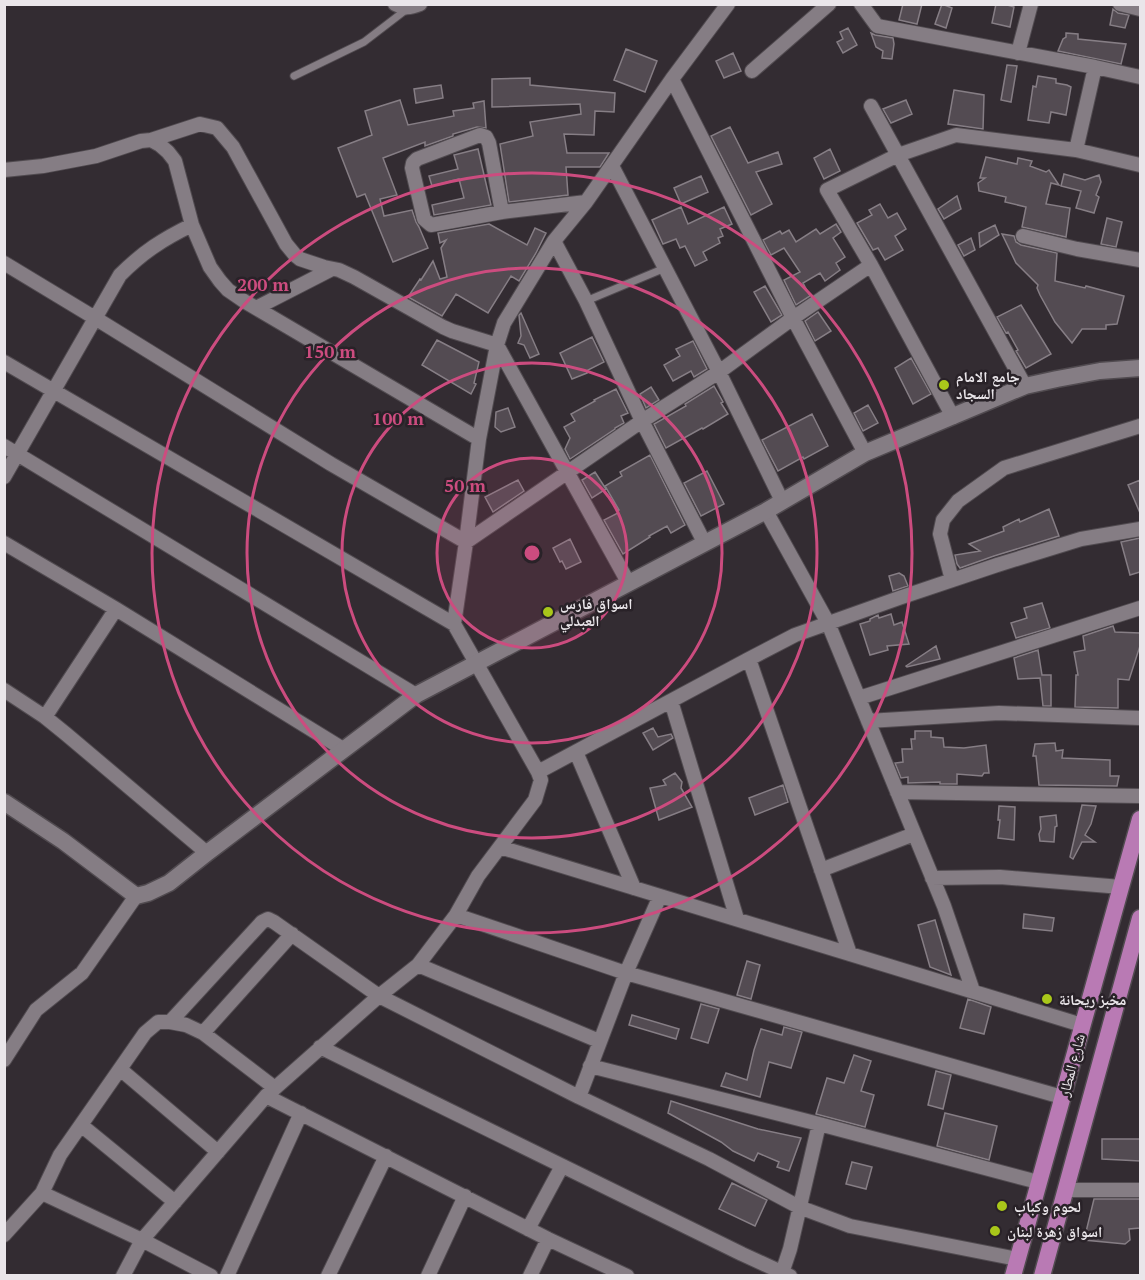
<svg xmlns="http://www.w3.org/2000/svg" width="1145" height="1280" font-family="'PT Serif','Noto Naskh Arabic',serif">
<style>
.building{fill:#534b52;stroke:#867e85;stroke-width:1.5}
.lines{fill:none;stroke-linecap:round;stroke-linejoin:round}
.service-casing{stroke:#514b50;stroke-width:9}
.minor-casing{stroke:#514b50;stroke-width:16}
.tertiary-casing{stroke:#514b50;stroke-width:19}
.primary-casing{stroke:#514b50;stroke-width:19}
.service{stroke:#857d84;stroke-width:7}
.minor{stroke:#857d84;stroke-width:14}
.tertiary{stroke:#857d84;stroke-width:16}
.primary{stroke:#b97ab4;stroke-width:16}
.ring{fill:none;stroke:#cc4c7f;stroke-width:3}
.poi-dot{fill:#a9c71a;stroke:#292228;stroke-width:2}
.labels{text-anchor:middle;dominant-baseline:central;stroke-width:5;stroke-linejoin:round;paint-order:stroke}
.poi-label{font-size:15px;font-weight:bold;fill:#eae6ea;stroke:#292228;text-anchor:start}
.street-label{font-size:15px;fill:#eae6ea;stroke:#292228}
.centre{fill:#cc4c7f;stroke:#292228;stroke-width:3}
.ring-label{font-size:18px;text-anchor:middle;font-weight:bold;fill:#cc4c7f;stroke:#292228;stroke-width:5;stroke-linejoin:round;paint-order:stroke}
</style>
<rect width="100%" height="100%" fill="#332c32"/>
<path class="building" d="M903,4h19l-5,20 -18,-4z
M942,4l10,4 -6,20 -11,-4z
M996,4h8l10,3 -4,20 -18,-4z
M1113,9l5,4 11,2 -4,13 -15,-3z
M848,28l9,17 -14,8 -6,-11 6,-3 -3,-7z
M871,33l4,2 18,3 1,6 -2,15 -10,-1 1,-7 -7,-4z
M1066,33l12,1v5l48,5 -5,20 -63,-13 5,-12 3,-2z
M626,49l31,12 -12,31 -31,-12z
M733,53l8,18 -17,7 -8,-17z
M1007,65l10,1 -6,36 -10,-2z
M1038,76l18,3v4l11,2 4,2 -5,28 -15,-3 -2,11 -21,-3 5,-34 3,1z
M530,78v7l85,8 -1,19 -19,-1 -1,24 -30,-1 3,19h42l-9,14h-34l2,28 -59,7 -9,-58 33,-8 -3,-14 51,-8 -1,-10 -88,3v-28z
M441,85l2,13 -27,5 -2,-14z
M954,90l30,5 -1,34 -35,-5z
M400,100l8,25 46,-9 -1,-5 21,-3 -1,-5 11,-2 2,27 -9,-1 -24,7v2l-28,10v-4l-42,16 14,37 -17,4 4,17 28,-6 4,12 3,5 9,21 -35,14 -28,-68 -8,3 -19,-49 34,-13 -7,-24z
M906,100l6,14 -21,9 -8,-14z
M730,127l18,36 30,-11 4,12 -26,8 16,32 -21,11 -40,-79z
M478,149l13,56 -57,10 -2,-10 32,-7 -5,-19 -27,7 -3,-10 29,-7 -4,-14z
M830,149l10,22 -16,8 -10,-21z
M986,157l31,7 1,-6 14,3 -2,5 16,6 3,-2 10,15 -8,-2 -5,21 24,4 -4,29 -44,-10 4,-20 -21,-5 1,-5 -27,-6 -1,-8 7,-5h-5z
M1064,174l21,6 14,-5 2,7 -5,13 3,2 -5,16 -18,-5 5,-17 -20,-5z
M701,176l7,16 -27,12 -7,-16z
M957,196l4,13 -17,10 -6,-10z
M880,204l8,14 9,-5 9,16 -11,7 8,14 -18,10 -7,-12 -5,2 -16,-27 15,-8 -3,-5z
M681,207l7,17 36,-17 8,17 -12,5 3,7 -5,2 2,5 -17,9 4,8 -12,6 -10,-20 -5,2 -4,-9 -13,5 -11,-24z
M1107,218l15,4 -6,25 -15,-3z
M489,224l38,21 8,-17 11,5 -10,20 -17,28 -8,-5 -23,37 -32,-19 -14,22 -34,-19 12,-18 1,1 12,-19 7,18 7,-2 -6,-29 5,-8 -6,3 -2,-10z
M836,224l5,8 -8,6 12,19 -9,6 4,7 -15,11 -5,-8 -17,10 7,13 -14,9 -12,-25 16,-8 -16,-24 -13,7 -8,-15 17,-9 2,3 7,-4 7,12 20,-13 4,5z
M995,225l4,10 -19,12 -1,-14z
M1002,234l12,2 2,6 5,3 36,8 -2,28 30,7 1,-2 38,10 -7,28 -11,1v4h-24l-10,14 -17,-21 -15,-27 -3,-7 1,-3 -22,-22z
M971,238l4,12 -11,6 -6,-11z
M765,286l17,29 -11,7 -17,-30z
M1021,305l30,49 -25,14 -10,-17 2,-1 -10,-18 -2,1 -9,-16z
M818,312l13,19 -16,10 -10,-20z
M521,313l18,41 -9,4 -6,-13 -6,-2 3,-7 -2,-21z
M592,337l12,25 -18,9 1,2 -15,6 -12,-26z
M437,340l42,22 -5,21 2,1 -5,10 -49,-29z
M693,341l14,28 -13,8 -3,-6 -18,10 -9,-16 16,-9 -4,-7z
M911,358l20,36 -18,10 -18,-36z
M714,386l9,16 -2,1 7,11 -25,15 -1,-1 -36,20 -12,-24 32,-18 -1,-2z
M651,387l8,13 -13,8 -6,-14z
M616,389l12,24 -7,3 3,7 -9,5v1l-45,30 -5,-10 5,-11 -6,-11 11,-6 -4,-7 24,-13 -1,-1z
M868,405l10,18 -15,8 -9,-18z
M508,408l7,19 -14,5 -6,-5 1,-15z
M812,414l16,32 -24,13 -1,-2 -25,14 -16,-31z
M650,455l35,70 -14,8 -4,-7 -18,10 1,1 -27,17 -19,-34 14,-7 -1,-2 2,-1 -14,-24 17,-10 -2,-4z
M707,471l17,33 -23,12 -17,-33z
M595,472l11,17 -14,9 -10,-18z
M518,480l6,11 -31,21 -8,-15z
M1140,480v33l-12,-28z
M1049,509l10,27 -65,20 -34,12 -3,-4 -2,-9 25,-4 -11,-7 35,-13 -1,-4 16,-8 1,3z
M1140,538v34l-10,3 -9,-33z
M570,539l11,23 -15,7 -4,-8 -2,1 -7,-14z
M899,573l5,3 4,10 -15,5 -4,-15z
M1042,603l8,25 -34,10 -5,-15 16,-5 -3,-10z
M891,614l3,11 8,-3 7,22 -22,2 1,4 -18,5 -10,-31 10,-3v-2l8,-4 1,3z
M1113,626l2,6 25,1v13l-11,34 -11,-1v29l-43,-1 1,-32h2l-4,-23 11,-2 -2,-14z
M936,646l4,13 -33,8 -1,-1z
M1038,650l4,25h9v31h-8l-3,-28 -22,1 -4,-21z
M653,728l5,9 13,-3 2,4 -20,12 -10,-17z
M915,731h16v6l12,1 1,9 20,1 22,-3 3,28h-5l-2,3 -25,-2v10h-17v-2l-32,1v-6l-7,1 -6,-15 8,-1 -1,-13h10l-1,-10h4z
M1055,743l1,8 7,-1 -1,8 48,2v16h9l-2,10 -78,-1 -3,-29h-3l2,-12z
M675,773l7,9 -1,6 11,19 -33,13 -9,-32 16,-3 -3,-5z
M783,785l5,17 -33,13 -6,-17z
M1082,805l14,1 -5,18 -6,11 10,7h-13l-9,17 -3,-2z
M999,806l16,1 -1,33 -16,-2 2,-18h-2z
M1056,815l1,11 -2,1 -1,15 -14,-1 -1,-7 2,-5 -1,-12z
M1024,914l30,4 -2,13 -29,-3z
M935,920l16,55 -21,-8 -12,-42z
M747,961l13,4 -9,34 -14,-4z
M968,999l23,8 -7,27 -24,-6z
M701,1004l18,5 -11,34 -17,-5z
M632,1015l47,14 -3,10 -47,-14z
M784,1027l18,5 -11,36 -22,-6 -9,35 -39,-11 5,-13 21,7 7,-30 7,-21 21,6z
M854,1055l17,6 -10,30 13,4 -9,32 -49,-13 11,-36 17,5z
M936,1071l15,4 -8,34 -15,-4z
M671,1101l87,28 43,9 -12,33 -12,-4 2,-5 -21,-9 -4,8 -21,-10 -12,-9 -53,-29z
M945,1113l52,13 -8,34 -52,-14z
M1102,1139h38v22l-38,-2z
M852,1162l20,5 -6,22 -20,-5z
M732,1183l35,17 -12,26 -36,-17z
M1094,1199h46v29l-11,1 1,11 -5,4 -41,-4z"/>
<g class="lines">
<g class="service-casing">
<path id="service" d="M294,76l70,-34 43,-33
M586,301l79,-33"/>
</g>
<g class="minor-casing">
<path id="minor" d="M395,4c9,5 15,4 25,0
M861,4l16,22 218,41 45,10
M1120,4l20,5
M1018,53l13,-49
M752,71l77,-67
M672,79l121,239 72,135
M871,106l154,280
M151,140l49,-16 17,4 16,19 53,97 9,11 5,4 24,8 15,3 15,7 89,50 9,4 45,14 131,237
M1076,150l19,-83
M612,166l107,206 63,129
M4,170l39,-4 53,-10 45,-15 10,-1 9,5 8,7 7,9 17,64 18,42 10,14 8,9 16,11 235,138
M502,212l-13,-69 -3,-6 -6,-2 -63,24 -4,4 -1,5 12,51 7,6 71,-13 84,-10
M1023,236l54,13 63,11
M554,241l32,60 56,120 62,121
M4,263l91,55 236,146 135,78 176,-121 77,-49 74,-54 78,-53
M256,308l76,-39
M4,362l450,262
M953,417l-82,-152 -44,-75 71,-35 58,-20 120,15 64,15
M4,446l412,249
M4,477l116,-202c23,-23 43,-36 72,-50
M766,511l62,112 116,283 29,85
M4,543l112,66 227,140
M952,580l-12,-46 3,-14 15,-19 46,-33 136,-42
M749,659l101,295
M4,690l41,27 21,17 141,119
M859,698l281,-90
M671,701l66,218
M45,717l71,-108
M868,721l131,-8 141,5
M576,752l58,136
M538,772l211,-113 46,-24 104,-37 98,-33 84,-26 59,-10
M897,792l243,4
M500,847l582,178
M821,870l93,-36
M932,878l68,-1 121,10
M456,915l170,58 436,124
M418,965l181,76
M170,1022l92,-100 6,-3 6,3 105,74 200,101 130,62 90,48 51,19 167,33
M203,1033l89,-99
M320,1047l422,207 48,22
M4,1060l32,-50 46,-37 54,-77
M590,1066l229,58 219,58
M120,1069l98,83
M266,1096l282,143 79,37
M579,1097l47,-124 34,-77
M81,1125l94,77
M1065,1190h75
M42,1193l100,47 69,36
M528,1229l34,-63
M4,1235l38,-42 18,-38 85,-122 13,-11h12l16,3 17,8 72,55
M123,1276l19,-36 124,-144 113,-100 39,-31 38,-50 22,-39 57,-76 6,-20 -3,-8 -84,-148 12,-82 13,-103 18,-94 7,-22 50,-82 32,-39 86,-123 56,-75
M227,1276l74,-163
M328,1276l58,-120
M428,1276l37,-80
M530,1276l18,-37
M781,1276l9,-27 29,-125"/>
</g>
<g class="tertiary-casing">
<path id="tertiary" d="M4,802l59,39 73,55 12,-3 21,-10 38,-30 209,-158 350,-184 99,-58 160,-67 32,-7 43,-8 40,-3"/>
</g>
<g class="primary-casing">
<path id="primary" d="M1013,1276l108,-389 19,-68
M1042,1276l98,-358"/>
</g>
<use href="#service" class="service"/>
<use href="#minor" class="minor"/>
<use href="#tertiary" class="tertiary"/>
<use href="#primary" class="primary"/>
</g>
<circle cx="532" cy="553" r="95" fill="#cc4c7f" fill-opacity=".12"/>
<g class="ring">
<circle cx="532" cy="553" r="95"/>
<circle cx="532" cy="553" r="190"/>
<circle cx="532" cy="553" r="285"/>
<circle cx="532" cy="553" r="380"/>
</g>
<g class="poi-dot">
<circle cx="944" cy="385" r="6"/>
<circle cx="548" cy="612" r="6"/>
<circle cx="1047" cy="999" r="6"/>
<circle cx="1002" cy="1206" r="6"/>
<circle cx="995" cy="1231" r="6"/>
</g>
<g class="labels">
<g class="poi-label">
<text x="956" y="376">جامع الامام<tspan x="956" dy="17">السجاد</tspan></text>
<text x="560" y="603">اسواق فارس<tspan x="560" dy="17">العبدلي</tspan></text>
<text x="1059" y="999">مخبز ريحانة</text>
<text x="1014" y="1206">لحوم وكباب</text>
<text x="1007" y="1231">اسواق زهرة لبنان</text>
</g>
<g class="street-label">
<text transform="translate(1071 1065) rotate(-75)">شارع المطار</text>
</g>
</g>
<circle cx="532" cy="553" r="9" class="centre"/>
<g class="ring-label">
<text x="263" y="291">200 m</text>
<text x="330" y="358">150 m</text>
<text x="398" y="425">100 m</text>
<text x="465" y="492">50 m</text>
</g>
<rect width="1145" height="1280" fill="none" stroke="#eae6ea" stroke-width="12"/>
</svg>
